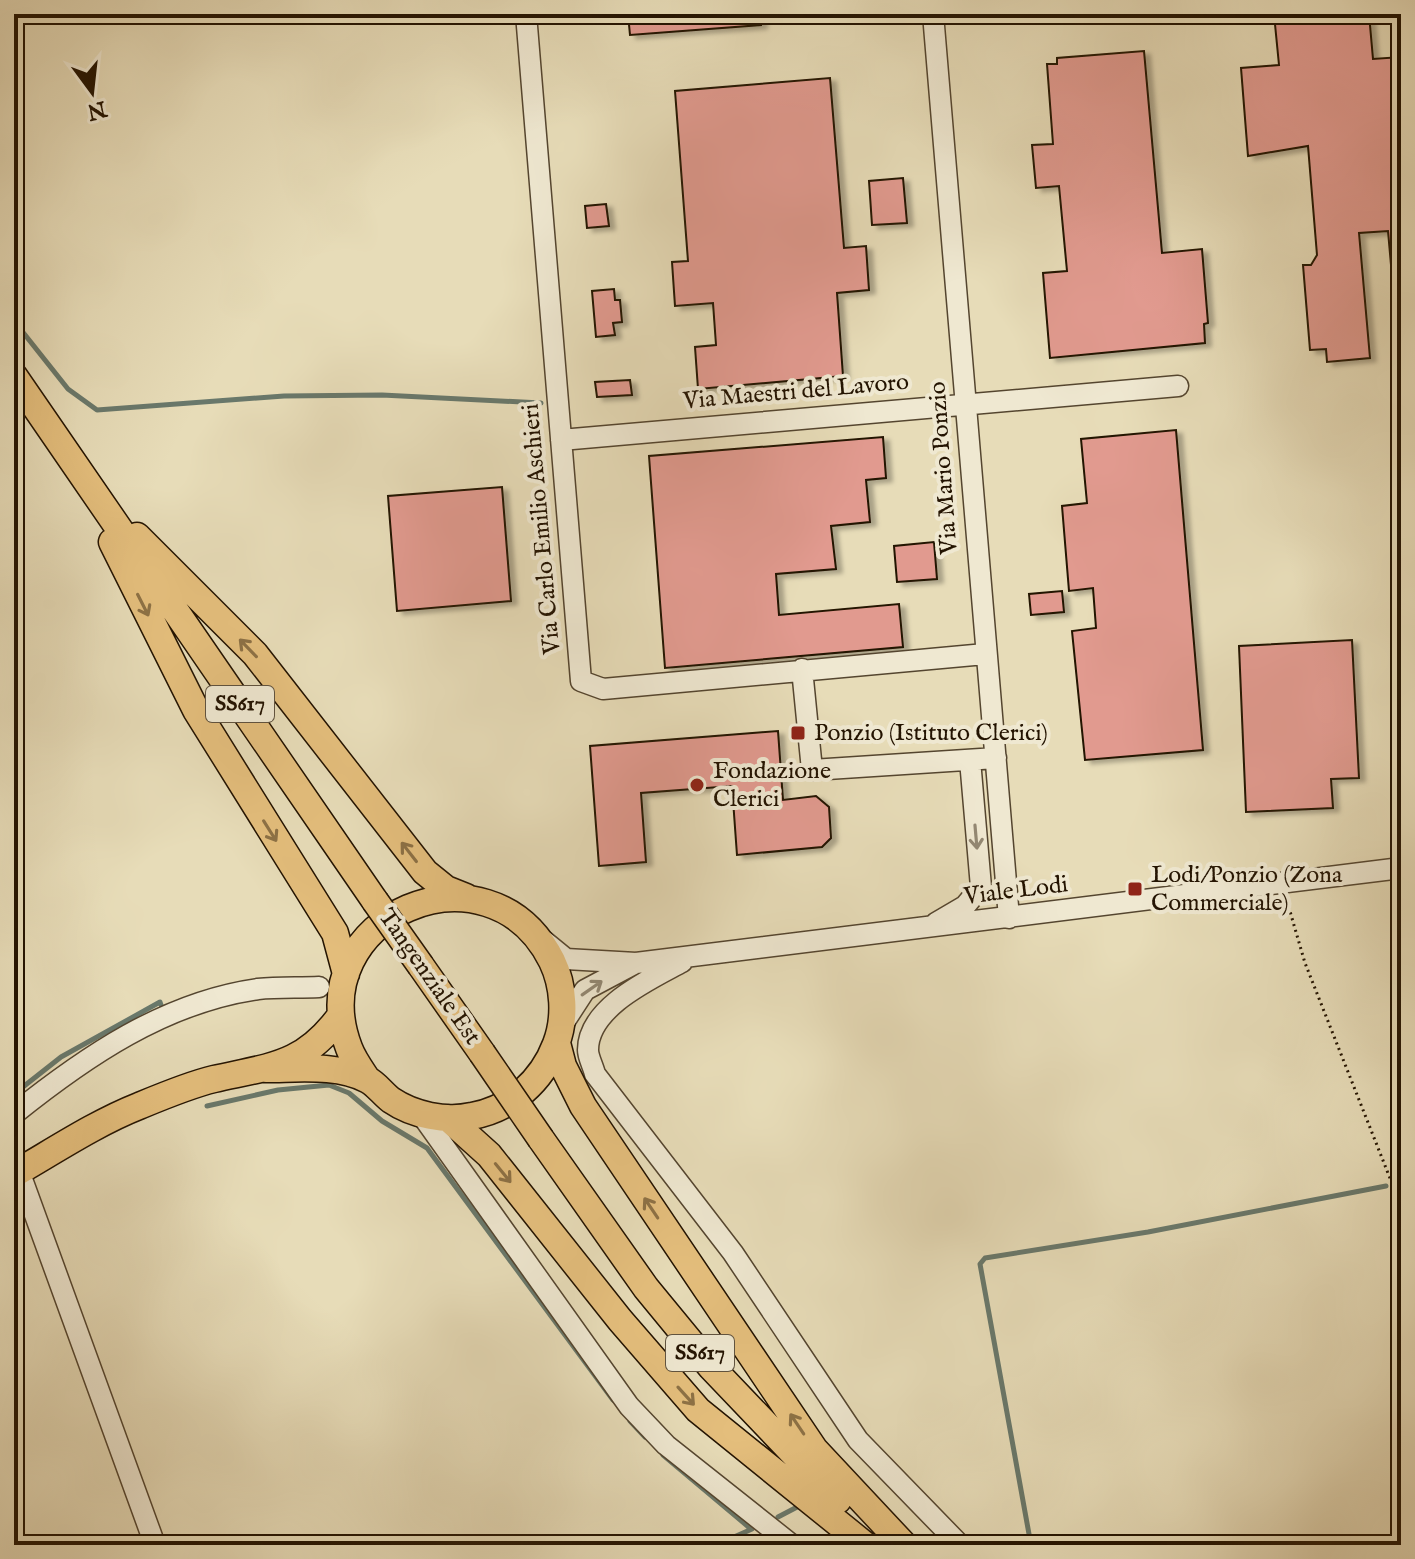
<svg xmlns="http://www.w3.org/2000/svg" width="1415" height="1559" font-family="'IM FELL English',serif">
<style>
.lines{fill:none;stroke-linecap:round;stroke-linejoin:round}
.stream{stroke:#69786b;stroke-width:5}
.building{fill:#e19a8f;stroke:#231301;stroke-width:2;filter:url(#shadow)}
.minor-casing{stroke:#54452f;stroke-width:23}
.major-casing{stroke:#231301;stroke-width:29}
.path{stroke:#231301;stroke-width:3;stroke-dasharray:2 4;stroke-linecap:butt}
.minor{stroke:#efe8d1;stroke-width:20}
.major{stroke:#e4be7c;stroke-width:26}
.major-bridge-casing{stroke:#231301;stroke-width:29;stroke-linecap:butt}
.major-bridge{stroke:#e4be7c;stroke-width:26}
.oneway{stroke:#8d7145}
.oneway2{stroke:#938873}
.poi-dot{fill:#8f2418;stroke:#efe8d1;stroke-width:3}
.labels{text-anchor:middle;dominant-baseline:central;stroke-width:8;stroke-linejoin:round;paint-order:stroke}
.shield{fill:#efe8d1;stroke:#60533f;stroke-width:2}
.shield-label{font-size:22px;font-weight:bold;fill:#231301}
.street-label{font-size:24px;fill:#231301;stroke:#efe8d1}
.poi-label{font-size:24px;fill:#231301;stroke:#efe8d1;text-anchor:start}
</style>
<defs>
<filter id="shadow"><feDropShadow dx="6" dy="3.5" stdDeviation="2" flood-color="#0004"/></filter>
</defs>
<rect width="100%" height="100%" fill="#e7dcb8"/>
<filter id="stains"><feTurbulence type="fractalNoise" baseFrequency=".0025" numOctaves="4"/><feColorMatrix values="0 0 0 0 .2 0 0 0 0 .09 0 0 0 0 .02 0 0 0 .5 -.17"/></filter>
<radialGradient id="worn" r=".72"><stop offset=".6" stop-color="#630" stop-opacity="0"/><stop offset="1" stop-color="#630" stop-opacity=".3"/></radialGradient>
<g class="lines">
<path class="stream" d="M14,321l54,68 29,21 187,-14 98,-1 159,8
M14,1094l47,-37 99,-55 1,3
M207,1106l71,-16 51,-5 20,8 33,28 45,27 186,252
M630,1421l15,16
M663,1455l88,74
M778,1517l23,-12
M716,1545l36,-16
M1031,1545l-51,-281 5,-6 163,-26 238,-46"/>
</g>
<path class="building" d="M628,14h133v11l-131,10z
M1274,14h95l4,45 28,-2v207l-10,1 -3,-34 -29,2 11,125 -43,4 -1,-13 -16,1 -7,-85h8l6,-10 -9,-109 -60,10 -7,-88 38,-3z
M1144,51l18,202 40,-4 6,74 -4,1 1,19 -155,15 -7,-85 24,-2 -8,-85 -23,2 -4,-43 21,-1 -6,-80h10v-6z
M830,78l14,170 22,-2 3,44 -32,3 6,83 -145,13 -3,-42 21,-2 -3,-42 -38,3 -3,-44 16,-1 -13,-170z
M903,178l4,45 -35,2 -3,-44z
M606,204l3,22 -22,2 -2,-22z
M614,289l1,11h5l2,22 -9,1 2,12 -19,2 -4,-46z
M630,380l2,15 -35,2 -2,-15z
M1176,430l27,320 -118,10 -13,-129 24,-3 -3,-40 -24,3 -7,-85 25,-3 -6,-64z
M883,437l3,41 -20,2 4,42 -39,4 5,43 -60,5 3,41 120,-11 4,43 -238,21 -16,-212z
M502,487l9,114 -114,10 -9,-115z
M934,542l3,37 -40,3 -3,-36z
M1062,591l2,21 -33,3 -2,-21z
M1352,640l7,138 -28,1 2,29 -87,4 -7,-166z
M778,731l5,69 33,-4 13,11 2,31 -9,9 -85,8 -5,-69 -91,7 5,69 -47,4 -9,-120z"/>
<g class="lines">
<g class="minor-casing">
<path id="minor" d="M526,14l55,667 22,8 382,-35
M933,14l76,904
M561,440l617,-54
M802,669l10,101 184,-12
M936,923l29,-17 16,-19 -11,-127
M544,941l22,18 70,4 765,-95
M682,962c-31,17 -94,45 -94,88 0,7 5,16 7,24l138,179 125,187 102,105
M561,1027l24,-37 49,-26
M14,1114c71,-57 151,-112 244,-125 20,-2 41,-1 61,-2
M421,1114l208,292 37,39 126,100
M19,1171l136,374"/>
</g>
<g class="major-casing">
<path id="major" d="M14,376l361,525
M137,536l118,118 170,218 21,17 20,8
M112,542l84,168 139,223 11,41
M421,966l61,87
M557,1043l6,23 20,40 232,344 89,95
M266,1069c32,0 72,-5 102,11 8,4 15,14 23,20 22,15 55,22 81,16 39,-7 70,-35 84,-72 10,-26 8,-58 -4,-83 -63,-126 -253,-44 -203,87 4,11 12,22 18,31
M448,1118l41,37 131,165 78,90 167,135
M541,1139l105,149 65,79 127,133
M14,1174c40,-23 82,-51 125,-68 24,-10 50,-21 75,-27 58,-13 90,-13 127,-64"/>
</g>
<path class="path" d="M1287,901l18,62 94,238
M746,1545l10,-6"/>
<use href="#minor" class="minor"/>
<use href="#major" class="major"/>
<g class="major-bridge-casing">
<path id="major-bridge" d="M375,901l46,65
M482,1053l59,86"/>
</g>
<use href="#major-bridge" class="major-bridge"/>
</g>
<defs><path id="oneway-shaft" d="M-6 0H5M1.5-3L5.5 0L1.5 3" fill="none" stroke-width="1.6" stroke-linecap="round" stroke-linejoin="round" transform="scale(2)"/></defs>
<g class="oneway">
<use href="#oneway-shaft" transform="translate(143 605) rotate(63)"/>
<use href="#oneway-shaft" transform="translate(248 648) rotate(-134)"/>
<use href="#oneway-shaft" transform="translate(270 831) rotate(58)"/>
<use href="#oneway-shaft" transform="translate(409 852) rotate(-128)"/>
<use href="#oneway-shaft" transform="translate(503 1173) rotate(51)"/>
<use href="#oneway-shaft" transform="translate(651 1208) rotate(-124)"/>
<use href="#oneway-shaft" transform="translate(686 1396) rotate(48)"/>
<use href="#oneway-shaft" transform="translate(797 1424) rotate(-124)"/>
</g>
<g class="oneway2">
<use href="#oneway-shaft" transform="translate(976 837) rotate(85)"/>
<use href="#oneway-shaft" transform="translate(592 988) rotate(-35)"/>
</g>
<g class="poi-dot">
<rect x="790" y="725" width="16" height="16" rx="4"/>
<circle cx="697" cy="785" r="8"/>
<rect x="1127" y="881" width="16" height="16" rx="4"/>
</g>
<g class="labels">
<g class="shield">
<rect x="206" y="686" width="68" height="36" rx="6"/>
<rect x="666" y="1335" width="68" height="36" rx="6"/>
</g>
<g class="shield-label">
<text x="240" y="704">SS617</text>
<text x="700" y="1353">SS617</text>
</g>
<g class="street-label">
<text transform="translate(796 392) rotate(-5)">Via Maestri del Lavoro</text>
<text transform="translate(944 468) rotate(-94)">Via Mario Ponzio</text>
<text transform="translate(542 529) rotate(-95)">Via Carlo Emilio Aschieri</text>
<text transform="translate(1016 891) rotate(-7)">Viale Lodi</text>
<text transform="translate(429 977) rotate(55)">Tangenziale Est</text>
</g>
<g class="poi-label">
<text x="814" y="733">Ponzio (Istituto Clerici)</text>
<text x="713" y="771">Fondazione<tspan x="713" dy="28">Clerici</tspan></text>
<text x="1151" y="875">Lodi/Ponzio (Zona<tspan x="1151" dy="28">Commerciale)</tspan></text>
</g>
</g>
<rect width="1415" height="1559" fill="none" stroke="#e7dcb8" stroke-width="48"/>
<rect x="16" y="16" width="1383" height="1527" fill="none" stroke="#231301" stroke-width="4"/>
<rect x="24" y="24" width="1367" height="1511" fill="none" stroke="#231301" stroke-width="2"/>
<g transform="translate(92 92) rotate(165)" stroke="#efe8d1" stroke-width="6" paint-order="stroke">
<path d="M0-6L14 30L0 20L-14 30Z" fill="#231301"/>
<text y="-12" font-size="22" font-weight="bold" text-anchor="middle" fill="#231301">N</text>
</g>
<rect width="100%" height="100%" filter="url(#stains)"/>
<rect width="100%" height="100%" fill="url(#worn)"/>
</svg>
